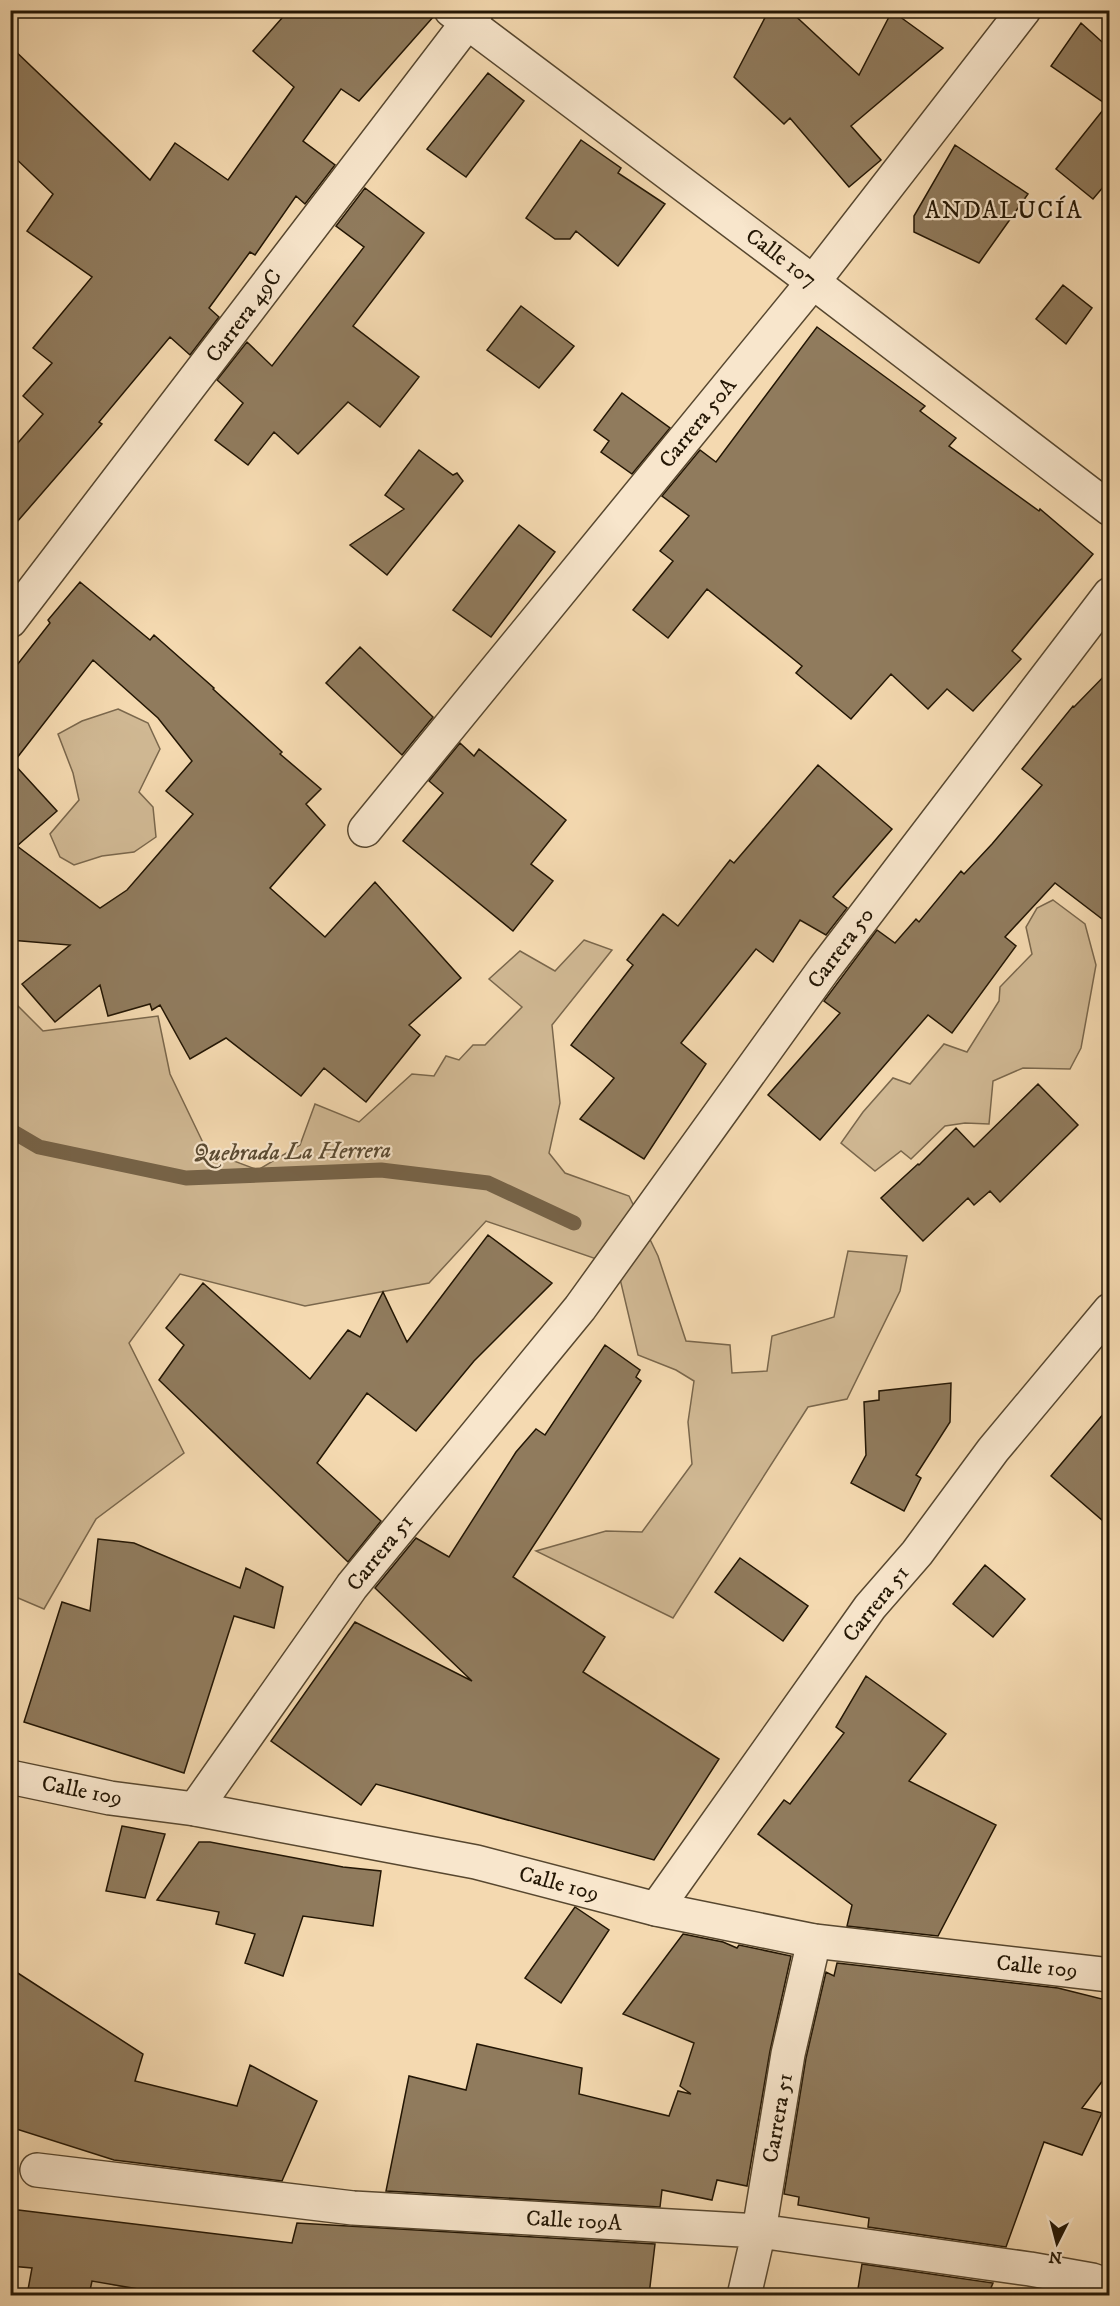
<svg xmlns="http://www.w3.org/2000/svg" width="1120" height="2306" font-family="'IM FELL DW Pica',serif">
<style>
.green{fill:#d0b893;stroke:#7a674c;stroke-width:1.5}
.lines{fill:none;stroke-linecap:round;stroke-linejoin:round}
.stream{stroke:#766348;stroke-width:15}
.building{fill:#907b5d;stroke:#231604;stroke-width:1.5;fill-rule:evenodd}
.minor-casing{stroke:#57472f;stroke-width:36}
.tertiary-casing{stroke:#57472f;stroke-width:36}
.minor{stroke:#f8e6cc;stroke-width:33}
.tertiary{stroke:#f8e6cc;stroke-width:33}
.labels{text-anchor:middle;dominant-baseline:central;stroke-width:4.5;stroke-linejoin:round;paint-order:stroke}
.street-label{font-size:22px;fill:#231604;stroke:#f8e6cc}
.neighbourhood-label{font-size:24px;letter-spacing:1.5px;fill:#231604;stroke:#f8e6cc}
.water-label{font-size:24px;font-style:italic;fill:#5a4a32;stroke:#f8e6cc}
</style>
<rect width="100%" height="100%" fill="#f4d9b0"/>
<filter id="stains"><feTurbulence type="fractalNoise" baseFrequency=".00333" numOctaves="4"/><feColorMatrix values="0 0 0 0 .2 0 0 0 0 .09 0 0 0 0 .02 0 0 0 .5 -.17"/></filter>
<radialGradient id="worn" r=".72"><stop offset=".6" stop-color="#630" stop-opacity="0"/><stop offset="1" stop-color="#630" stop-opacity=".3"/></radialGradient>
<path class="green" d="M118,709l30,14 12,26 -21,43 14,15 3,30 -22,15 -32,4 -28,9 -14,-8 -10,-23 29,-34 -6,-27 -15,-39 24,-13z
M1053,900l32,24 11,41 -15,83 -11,21 -47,-1 -30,13 -4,43 -24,-1 -20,3 -34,33 -10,-8 -26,20 -34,-28 22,-31 30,-34 17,6 34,-40 23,8 32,-51 1,-14 32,-33 -6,-27 11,-19z
M584,940l28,10 -60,75 8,78 -11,50 16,20 64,23 29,60 28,85 44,4 2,28 35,-2 5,-35 62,-19 14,-66 59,5 -7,35 -53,108 -39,8 -135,211 -137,-67 70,-20 36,1 50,-68 -4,-42 6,-41 -18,-11 -38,-15 -21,-89 -131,-45 -57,62 -124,23 -125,-32 -51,69 55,110 -88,66 -52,90 -33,-14 -1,-597 33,33 115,-15 12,58 37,77 51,19 42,-25 15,-41 44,18 53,-48 22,2 12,-20 13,4 14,-15h12l37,-38 -33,-28 31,-28 35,20z
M92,2276l19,8 54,12h-76z"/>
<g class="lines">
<path class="stream" d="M10,1130l29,17 147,31 195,-8 107,13 86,40"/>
</g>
<path class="building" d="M289,10h144l1,6 -75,85 -18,-12 -38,52 32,24 -30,39 -9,-8 -41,59 -5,-3 -41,56 10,9 -29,38 -20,-18 -71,85 3,2 -92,106v-78l33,-38 -20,-18 29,-33 -19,-15 59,-71 -65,-46 26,-37 -43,-41v-107l140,134 25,-37 53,37 66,-93 -41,-36z
M769,10h20l70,65 33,-64 51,37 -92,78 30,34 -32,27 -59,-69 -6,6 -50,-47z
M1081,23l29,26v130l-17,20 -37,-30 51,-64 -56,-39z
M488,73l36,28 -58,76 -39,-28z
M581,140l40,28 -3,5 47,31 -47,62 -42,-35 -6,8h-15l-29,-21z
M955,145l73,49 -49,69 -65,-31v-16z
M365,188l59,45 -71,93 66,51 -39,50 -32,-25 -50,52 -24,-22 -26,33 -33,-25 28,-37 -26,-23 30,-38 25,24 92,-119 -28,-21z
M1063,285l29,23 -26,36 -30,-25z
M521,306l53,40 -35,42 -52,-38z
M817,327l108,79 -5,5 36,27 -7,8 90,65 1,-2 53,45 -81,97 9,8 -48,52 -26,-22 -19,20 -37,-35 -40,45 -55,-46 6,-7 -95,-77 -39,49 -35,-28 40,-49 -13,-10 29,-35 -27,-20 38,-46 16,12z
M622,393l48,35 -38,46 -31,-22 8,-11 -15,-11z
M419,450l34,25 4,-2 6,8 -76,94 -37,-30 54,-36 -19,-14z
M519,525l36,27 -64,85 -38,-27z
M80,582l70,58 4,-5 60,53 -1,1 69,63 -2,2 41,35 -15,15 19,21 -55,63 55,49 50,-55 86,96 -52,47 11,10 -54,67 -42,-34 -23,28 -75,-58 -36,21 -30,-54 -8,5 -2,-6 -42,12 -8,-31 -45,37 -33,-38 48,-39 -60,-5v-266l40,-51 -2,-3zM93,660l65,58 34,43 -26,30 27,23 -66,76 -27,18 -83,-62 40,-35 -44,-48z
M360,647l73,70 -31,38 -76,-72z
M1110,670v255l-55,-42 -50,54 11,9 -64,87 -24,-18 -108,125 -52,-45 72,-82 -16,-12 53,-71 18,13 21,-24 3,3 42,-51 3,3 28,-30 50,-59 -20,-16 51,-63 1,1z
M460,743l14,13 5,-7 87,71 -35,44 22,17 -40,50 -110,-90 40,-48 -14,-12z
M818,765l74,64 -59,68 14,11 -21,27 -26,-15 -27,42 -17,-13 -75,94 25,21 -62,95 -64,-40 34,-41 -43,-33 62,-80 -6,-5 36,-46 15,12 52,-66 4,3z
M1038,1084l40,41 -78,77 -10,-11 -16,14 -6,-7 -45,43 -42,-43 37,-34 1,1 37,-37 18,19z
M488,1235l64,48 -78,78 -58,70 -49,-38 -50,70 64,58 -33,41 -189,-182 25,-35 -18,-17 37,-45 107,96 38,-49 12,7 23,-45 24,50z
M605,1345l35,25 -4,7 5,4 -128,196 92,60 -22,35 136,87 -65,101 -278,-76 -15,21 -90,-64 84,-119 117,59 -97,-93 41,-50 33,19 67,-105 20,-23 9,6z
M951,1383l-1,39 -34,53 5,3 -17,33 -53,-28 15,-28 -2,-53 15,-2v-9z
M1110,1406v121l-59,-51z
M98,1539l36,4 106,45 6,-20 37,19 -9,41 -40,-12 -50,157 -160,-51 38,-120 28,9z
M740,1558l68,48 -25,35 -68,-49z
M985,1565l40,34 -32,38 -40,-33z
M866,1676l80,58 -37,47 87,44 -58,111 -91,-10 5,-21 -94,-71 26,-34 6,4 54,-71 -8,-6z
M122,1826l43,8 -20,64 -39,-7z
M199,1842h11l133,25 38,4 -8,55 -70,-10 -20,60 -38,-13 10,-29 -39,-10 3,-12 -62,-12z
M575,1907l34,23 -48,73 -36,-25z
M683,1934l40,8 14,6 2,-3 52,11 -21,95 -23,135 -30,-6 -5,20 -50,-10 -2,17 -274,-16 23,-115 57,14 11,-46 105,24 -3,26 90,22 9,-25 13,3 -11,-8 14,-43 -71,-29z
M837,1963l221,25 52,13v70l-28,37 20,5 -20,42 -38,-13 -38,105 -138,-20 1,-9 -71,-13 1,-8 -15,-3 22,-136 20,-86 8,4z
M10,1968l133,86 -8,27 102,25 13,-41 67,36 -35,80 -168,-21 -104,-33z
M10,2209l282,34 5,-20 358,21 -6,51h-476l-81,-14 -3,14h-62l5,-27 -22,-2z
M862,2264l131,19 -5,12h-131z"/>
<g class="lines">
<g class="minor-casing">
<path id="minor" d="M10,621l467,-611
M365,830l448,-548 211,-272
M195,1809l157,-223 228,-278 244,-339 286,-375
M656,1909l214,-302 47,-54 76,-103 117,-140
M37,2170l316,38 406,23 271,38 62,11 18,6
M744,2296l15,-65 29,-177 26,-113"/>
</g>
<g class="tertiary-casing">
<path id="tertiary" d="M451,10l362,272 297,227
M10,1777l100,21 85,11 281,53 180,47 158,32 296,34"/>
</g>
<use href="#minor" class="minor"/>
<use href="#tertiary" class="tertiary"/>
</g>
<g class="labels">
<g class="street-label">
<text transform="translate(781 258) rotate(37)">Calle 107</text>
<text transform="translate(244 316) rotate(-53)">Carrera 49C</text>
<text transform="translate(698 423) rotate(-51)">Carrera 50A</text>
<text transform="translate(841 948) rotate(-53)">Carrera 50</text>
<text transform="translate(380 1553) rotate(-51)">Carrera 51</text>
<text transform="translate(876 1604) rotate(-51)">Carrera 51</text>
<text transform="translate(82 1791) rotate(11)">Calle 109</text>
<text transform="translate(559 1884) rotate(15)">Calle 109</text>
<text transform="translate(1037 1967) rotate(6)">Calle 109</text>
<text transform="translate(778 2118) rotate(-80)">Carrera 51</text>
<text transform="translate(574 2221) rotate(3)">Calle 109A</text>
</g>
<g class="neighbourhood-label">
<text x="1004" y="211">ANDALUCÍA</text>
</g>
<g class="water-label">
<text transform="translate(292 1152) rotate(-1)">Quebrada La Herrera</text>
</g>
</g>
<rect width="1120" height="2306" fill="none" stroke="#f4d9b0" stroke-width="36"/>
<rect x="12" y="12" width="1096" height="2282" fill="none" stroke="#231604" stroke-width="3"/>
<rect x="18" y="18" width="1084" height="2270" fill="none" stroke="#231604" stroke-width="1.5"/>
<g transform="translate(1057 2243) rotate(186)" stroke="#f8e6cc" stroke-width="4.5" paint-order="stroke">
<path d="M0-4.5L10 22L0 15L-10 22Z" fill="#231604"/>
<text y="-9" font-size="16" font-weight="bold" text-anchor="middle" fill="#231604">N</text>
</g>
<rect width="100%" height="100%" filter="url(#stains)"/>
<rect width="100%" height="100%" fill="url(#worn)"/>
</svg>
